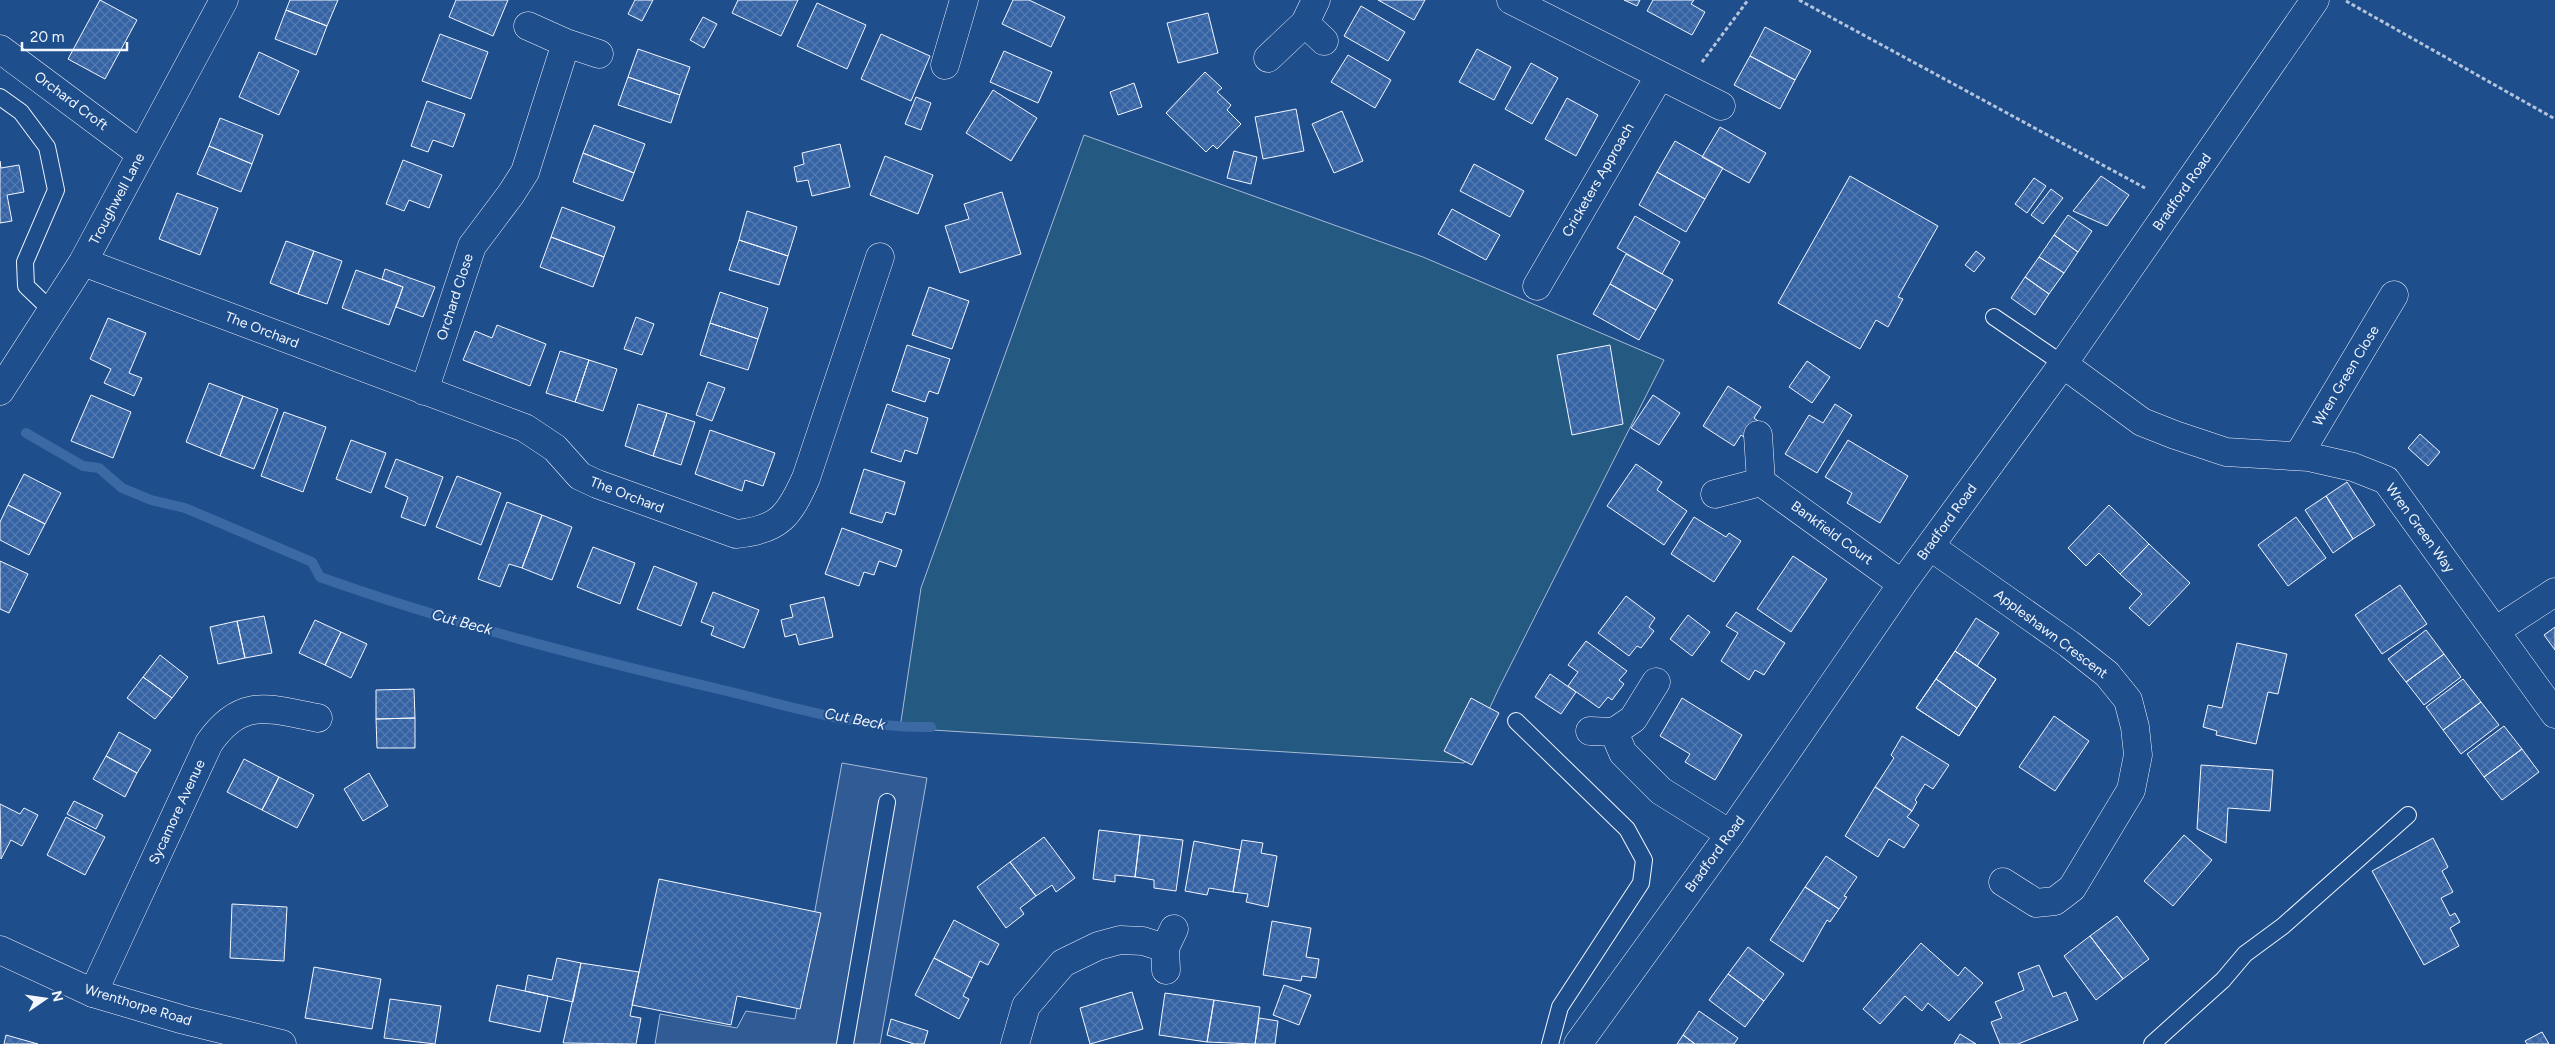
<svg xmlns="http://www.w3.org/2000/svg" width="2555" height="1044" font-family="Figtree,sans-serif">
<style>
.green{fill:#245a82;stroke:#a8bbd7}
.parking{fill:#305b95;stroke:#a8bbd7}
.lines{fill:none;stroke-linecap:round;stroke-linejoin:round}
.stream{stroke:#3b69a3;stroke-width:10}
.building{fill:url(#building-cross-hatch);stroke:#f2f6ff}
.service-casing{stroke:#f2f6ff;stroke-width:18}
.minor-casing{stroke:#f2f6ff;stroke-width:29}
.tertiary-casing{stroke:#f2f6ff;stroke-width:29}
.path{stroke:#b3c4dc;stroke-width:3;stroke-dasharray:4 2.5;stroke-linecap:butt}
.service{stroke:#1f4e8c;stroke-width:16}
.minor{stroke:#1f4e8c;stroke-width:28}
.tertiary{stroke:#1f4e8c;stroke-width:28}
.labels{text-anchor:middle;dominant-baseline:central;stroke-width:4;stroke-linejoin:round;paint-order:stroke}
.street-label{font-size:14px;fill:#f2f6ff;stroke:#1f4e8c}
.water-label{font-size:15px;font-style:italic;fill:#f2f6ff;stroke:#1f4e8c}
</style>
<defs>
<pattern id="building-cross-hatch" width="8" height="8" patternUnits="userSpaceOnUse" patternTransform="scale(1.25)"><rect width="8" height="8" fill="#3563a3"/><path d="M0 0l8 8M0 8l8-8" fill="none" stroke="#537ab1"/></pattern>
</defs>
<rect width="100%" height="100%" fill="#1f4e8c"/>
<path class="green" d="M1084,135l339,122 241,103 -165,328 -35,75 -564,-35 21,-140z"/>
<path class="parking" d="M842,763l85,15 -47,266h-225l5,-30 77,14 9,-17 49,8z"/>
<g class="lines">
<path class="stream" d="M26,433l57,33 16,2 23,20 29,12 34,8 127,54 8,15c132,47 270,82 407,114 66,16 135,38 204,36"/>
</g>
<path class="building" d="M100,0l37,20 -32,59 -37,-20z
M290,0h48l-11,26 -41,-16z
M456,0h52l-15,36 -44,-19z
M635,0h18l-11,21 -14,-7z
M738,0h60l-17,36 -49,-23z
M1013,0h16l36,17 -14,30 -49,-23z
M1378,0h47l-11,20z
M1624,0h16l-3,6z
M1653,0h41l-3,4 14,8 -13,23 -45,-24z
M817,3l49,22 -19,44 -50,-23z
M1361,6l44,26 -17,29 -44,-25z
M286,10l41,16 -11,29 -41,-16z
M1208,13l10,40 -40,10 -11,-40z
M703,17l14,7 -13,24 -14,-8z
M1765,27l46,24 -16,29 -45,-24z
M440,34l48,18 -17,47 -49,-18z
M881,34l49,22 -19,45 -50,-22z
M638,49l52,18 -10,28 -52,-18z
M1477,49l34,18 -17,33 -35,-18z
M1004,51l48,21 -14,31 -48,-21z
M259,52l40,19 -20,44 -40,-18z
M1348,55l43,25 -16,28 -44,-26z
M1750,56l45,24 -15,29 -46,-24z
M1531,63l27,15 -26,46 -27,-15z
M1205,72l17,16 -5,4 14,13 -4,5 14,14 -24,25 -4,-4 -7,7 -40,-39z
M628,77l52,18 -9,28 -53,-18z
M1134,83l8,24 -24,8 -8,-23z
M993,90l44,28 -26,43 -45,-28z
M916,97l15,6 -10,27 -16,-6z
M1567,98l31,17 -22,41 -31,-17z
M427,101l38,13 -12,33 -20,-7 -5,12 -17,-6z
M1296,109l8,42 -41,8 -8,-42z
M1342,111l21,50 -29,12 -22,-49z
M220,118l43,17 -11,29 -43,-18z
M594,125l51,19 -11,29 -51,-20z
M1720,127l46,26 -17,30 -47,-26z
M1675,141l48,27 -18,31 -48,-27z
M840,144l10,43 -38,9 -4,-16 -11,2 -3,-15 10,-3 -2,-11z
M209,146l43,18 -11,28 -44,-18z
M1234,151l23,6 -6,27 -24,-6z
M583,153l51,20 -11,28 -50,-19z
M885,156l48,19 -15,39 -48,-19z
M403,160l39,15 -13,33 -20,-8 -5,11 -18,-7z
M0,161l1,7 18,-3 5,27 -17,3 5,26 -12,2z
M1474,164l50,27 -14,26 -50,-26z
M1657,172l48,27 -19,33 -47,-27z
M1850,176l88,50 -40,71 5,2 -15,28 -12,-7 -16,29 -82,-46z
M2101,176l28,19 -22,31 -34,-15z
M2034,178l12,8 -19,27 -12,-9z
M2051,189l12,9 -20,26 -12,-9z
M1002,192l19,62 -61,19 -15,-47 24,-7 -5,-15z
M177,193l41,15 -18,47 -41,-16z
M562,207l53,20 -11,30 -53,-20z
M1452,209l48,26 -14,25 -48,-26z
M747,211l50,16 -9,29 -49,-16z
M2068,215l24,16 -14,21 -24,-17z
M1635,216l45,26 -18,32 -45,-26z
M2054,235l24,17 -14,21 -25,-16z
M551,237l53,20 -11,30 -53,-20z
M739,240l49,16 -9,29 -50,-15z
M286,241l28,10 -16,43 -28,-11z
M314,251l28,10 -15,43 -29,-10z
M1976,251l9,7 -11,14 -9,-7z
M1626,254l47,26 -17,30 -46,-26z
M2039,257l25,16 -15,21 -24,-17z
M385,269l50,18 -12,30 -27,-10 7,-20 -21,-8z
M356,270l47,17 -14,38 -47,-17z
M2025,277l24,17 -14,21 -24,-17z
M1610,284l46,26 -17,30 -46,-26z
M929,287l40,14 -17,48 -40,-14z
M720,292l48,16 -10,31 -48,-16z
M636,317l18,7 -12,31 -18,-6z
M108,318l38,15 -17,40 13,5 -8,18 -30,-13 7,-14 -21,-10z
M710,323l48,16 -10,31 -48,-15z
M497,325l49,19 -16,42 -67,-26 12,-29 17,7z
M907,345l43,14 -12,35 -9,-3 -4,11 -33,-11z
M1610,345l13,79 -51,11 -15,-80z
M560,351l29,9 -14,42 -29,-9z
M589,360l28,9 -14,42 -28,-9z
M1807,361l23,16 -18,26 -23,-16z
M708,382l17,6 -13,33 -16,-6z
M209,383l34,13 -23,60 -34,-14z
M1728,386l33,21 -7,11 4,3 -11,18 -6,-4 -7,11 -31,-20z
M91,395l40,17 -18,46 -42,-17z
M1653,395l27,18 -21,32 -28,-17z
M243,396l35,13 -24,60 -34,-13z
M638,404l29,9 -14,43 -28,-10z
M887,404l41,14 -11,36 -12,-4 -4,12 -30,-10z
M1835,404l17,11 -35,58 -32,-19 24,-39 14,8z
M284,412l42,15 -23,65 -42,-16z
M667,413l28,9 -14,43 -28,-9z
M710,430l65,23 -12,33 -18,-6 -3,11 -47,-17z
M2420,434l20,18 -12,14 -20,-18z
M351,440l35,13 -15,40 -35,-14z
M1848,440l60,36 -28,47 -33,-20 5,-10 -27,-16z
M396,459l47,18 -18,49 -24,-9 7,-20 -23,-10z
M1636,464l26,18 -5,8 30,21 -23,34 -57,-39z
M864,469l41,13 -10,33 -9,-3 -4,11 -32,-10z
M24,474l37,19 -16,31 -37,-19z
M457,476l44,17 -20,52 -45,-18z
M2347,482l28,43 -22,14 -27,-43z
M2326,496l27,43 -20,14 -28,-43z
M507,502l35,13 -20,53 -13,-4 -9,23 -22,-8z
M8,505l37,19 -16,31 -29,-15v-18z
M2109,505l40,39 -29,30 -21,-21 -13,13 -18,-18z
M542,515l30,12 -20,53 -30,-12z
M1694,517l32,20 3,-4 12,8 -27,41 -43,-28z
M2296,517l30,41 -38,28 -30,-41z
M842,528l60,22 -6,17 -17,-6 -5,14 -10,-3 -5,14 -34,-12z
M2149,544l41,39 -41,43 -20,-18 13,-14 -22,-20z
M593,547l42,16 -15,41 -43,-17z
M1793,556l34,23 -36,53 -34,-23z
M0,561l28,13 -19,39 -9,-4z
M654,566l43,17 -16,43 -44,-17z
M2400,585l27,39 -45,30 -27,-39z
M713,592l46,18 -15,38 -33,-13 3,-8 -13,-5z
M1626,596l29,22 -6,9 5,4 -13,17 -4,-2 -8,10 -31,-23z
M824,597l9,40 -34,8 -3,-11 -11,3 -4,-17 12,-3 -3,-12z
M1736,612l49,31 -21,32 -9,-5 -6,10 -28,-19 17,-28 -12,-7z
M1688,615l22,17 -18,24 -22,-17z
M264,616l8,37 -27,5 -8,-37z
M1976,618l23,15 -22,33 -22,-15z
M315,620l26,12 -16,33 -26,-12z
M237,621l8,37 -27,6 -8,-37z
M2555,627v23l-11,-15z
M2426,630l18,24 -38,28 -18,-23z
M341,632l26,12 -16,34 -26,-13z
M1586,641l41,30 -8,9 5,4 -12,16 -4,-3 -9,11 -31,-22 10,-14 -10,-7z
M2237,643l50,11 -9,40 -10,-2 -12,52 -40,-9 1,-4 -14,-4 5,-22 14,3z
M1955,651l41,28 -19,29 -41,-29z
M1955,651l41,28 -37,57 -43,-28z
M2444,654l17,23 -37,28 -18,-23z
M160,655l28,22 -16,21 -29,-21z
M1550,674l26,18 -15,22 -26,-17z
M143,677l29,21 -17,21 -28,-21z
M1936,679l41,29 -18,28 -43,-28z
M2463,679l18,23 -38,28 -17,-23z
M414,689l1,29 -39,1v-29z
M1471,698l28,15 -27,52 -28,-14z
M1682,698l60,37 -27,45 -30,-18 5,-8 -30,-18z
M2481,702l18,23 -38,29 -18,-24z
M2054,716l35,25 -34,50 -36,-24z
M415,718v30h-38l-1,-29z
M2504,726l18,23 -38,28 -17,-23z
M119,732l32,18 -14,23 -31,-17z
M1902,736l47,29 -16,24 -8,-5 -10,16 2,2 -5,9 -37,-24 19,-29 -3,-3z
M2522,749l17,23 -37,28 -18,-23z
M106,756l31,17 -12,24 -32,-18z
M244,759l35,18 -17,33 -35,-18z
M2201,765l72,5 -3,41 -42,-3 -2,35 -29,-14z
M369,773l19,33 -25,15 -19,-32z
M279,777l35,18 -17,33 -35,-18z
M1875,787l37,24 -5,6 12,8 -15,23 -15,-9 -11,18 -33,-21z
M74,801l29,14 -7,14 -29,-15z
M0,804l20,10 4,-6 14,7 -16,31 -11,-6 -10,19z
M66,817l39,20 -20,38 -38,-20z
M1099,830l41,5 -5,42 -20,-2v7l-22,-3z
M1140,835l43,5 -7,51 -22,-3v-8l-19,-3z
M2184,835l28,25 -39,46 -29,-25z
M1044,837l31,41 -19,14 -4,-7 -16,11 -26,-34z
M2433,838l15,29 -6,4 11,21 -12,6 9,18 5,-3 5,9 -10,6 9,18 -35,19 -52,-94z
M1242,840l21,3 -2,10 16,3 -9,51 -22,-5 2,-8 -15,-2z
M1194,841l46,9 -7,42 -24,-4 -2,7 -22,-4z
M1826,856l31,21 -13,19 3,1 -8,12 -34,-22z
M1010,862l26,34 -16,12 4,6 -18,14 -29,-41z
M659,879l162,34 -21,96 -63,-13 -6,29 -99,-20z
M1805,887l34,22 -9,13 -3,-2 -24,42 -33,-22z
M232,904l55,3 -3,54 -54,-3z
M2117,916l32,43 -26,20 -33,-43z
M954,920l45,24 -11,21 -8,-4 -8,17 -38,-20z
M1272,921l39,7 -5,29 13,2 -3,19 -14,-2 -1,5 -38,-6z
M2090,936l33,43 -27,21 -32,-44z
M1921,943l37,33 7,-9 18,16 -34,38 -21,-18 -6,8 -17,-15 -25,28 -17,-15z
M1748,947l36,27 -20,27 -36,-27z
M557,958l24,5 -8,39 -48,-11 3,-16 24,5z
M934,958l38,20 -9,18 6,3 -10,20 -44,-24z
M581,963l58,9 -9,44 11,2 -5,26 -73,-1z
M2039,965l14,32 13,-5 12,28 -60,24h-18l-9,-22 11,-4 -7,-16 29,-12 -6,-17z
M314,967l67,12 -9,50 -67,-11z
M1728,974l36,27 -19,26 -36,-27z
M497,985l51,11 -8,36 -51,-11z
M1284,985l27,10 -12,30 -26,-10z
M1132,992l11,37 -53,15 -10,-36z
M1165,993l49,7 -7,42 -48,-7z
M390,999l51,7 -6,38 -51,-6z
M1214,1000l46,7 -5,37 -48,-2z
M1699,1011l39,27 -4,6h-39l-12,-9z
M1259,1018l19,3 -3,23h-20z
M891,1019l37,12 -4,13h-10l-27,-9z
M2542,1032l7,12h-22l-2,-3z
M1960,1034l16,10h-22z
M6,1035l32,9h-34z
M1683,1035l12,9h-18z"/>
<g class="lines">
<g class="service-casing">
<path id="service" d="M0,97l21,15 26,35 9,43 -31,72 1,24 26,25
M1994,317l69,47
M1516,721l111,108 17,31 -3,23 -81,124 -10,37
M845,1044l42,-242
M2152,1044l71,-64 22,-26 38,-28 125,-111"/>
</g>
<g class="minor-casing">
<path id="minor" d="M1511,0l210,106
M1305,23l19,18
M528,26l38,17 33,11
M0,49l141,105
M1268,58l37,-35 11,-23
M945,65l19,-65
M83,262l442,166 30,20 25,28 17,8 139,50c43,-4 53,-18 70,-56l74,-221
M1537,286l123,-211
M2063,364l79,58 33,13 51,17 83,5 44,10 33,13 169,234
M0,391l83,-129 141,-262
M424,391l48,-145 39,-52 14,-22 41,-129
M2298,456l96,-161
M1761,482l141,102
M1715,494l46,-12 -3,-47
M1931,547l138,97 38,30 21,26 7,27 3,28 -7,35 -59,98 -17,13 -19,2 -33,-21
M2495,631l60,-39
M1590,731l24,1 19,-13 23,-37
M1614,732l9,21 38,38 69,43
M1166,970l-1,-22 9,-19
M93,993l116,-250c33,-47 60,-34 109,-25
M1015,1044l11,-38 37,-43 35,-17 22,-6 23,1 22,7"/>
</g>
<g class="tertiary-casing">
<path id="tertiary" d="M0,950l93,43 91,27 98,24
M1578,1044l152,-210 172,-250 161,-220 252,-364"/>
</g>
<path class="path" d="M1799,0l346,188
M2346,1l209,118
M1702,62l46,-62"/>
<use href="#service" class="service"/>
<use href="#minor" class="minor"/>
<use href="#tertiary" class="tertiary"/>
</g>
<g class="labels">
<g class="street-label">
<text transform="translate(71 101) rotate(37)">Orchard Croft</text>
<text transform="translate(1598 180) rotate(-60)">Cricketers Approach</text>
<text transform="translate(2182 192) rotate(-55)">Bradford Road</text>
<text transform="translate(117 199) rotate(-62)">Troughwell Lane</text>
<text transform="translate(455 297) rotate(-72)">Orchard Close</text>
<text transform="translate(262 330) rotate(21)">The Orchard</text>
<text transform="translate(2346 376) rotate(-59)">Wren Green Close</text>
<text transform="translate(627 495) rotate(21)">The Orchard</text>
<text transform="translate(1947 522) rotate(-54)">Bradford Road</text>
<text transform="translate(2420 528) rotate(54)">Wren Green Way</text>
<text transform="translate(1832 533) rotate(36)">Bankfield Court</text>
<text transform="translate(2051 634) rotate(37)">Appleshawn Crescent</text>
<text transform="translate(177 812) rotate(-65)">Sycamore Avenue</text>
<text transform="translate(1715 854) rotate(-54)">Bradford Road</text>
<text transform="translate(138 1005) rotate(17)">Wrenthorpe Road</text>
</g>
<g class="water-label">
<text transform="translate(462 622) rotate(15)">Cut Beck</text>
<text transform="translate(855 719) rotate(11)">Cut Beck</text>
</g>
</g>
<g transform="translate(45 999) rotate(77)" stroke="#1f4e8c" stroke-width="4" paint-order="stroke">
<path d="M0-4L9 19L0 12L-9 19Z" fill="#f2f6ff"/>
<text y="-8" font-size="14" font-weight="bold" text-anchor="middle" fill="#f2f6ff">N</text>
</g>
<path d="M22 42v8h105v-8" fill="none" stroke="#f2f6ff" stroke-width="2.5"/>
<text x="30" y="42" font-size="15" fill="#f2f6ff" stroke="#1f4e8c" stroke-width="4" paint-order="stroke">20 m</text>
</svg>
